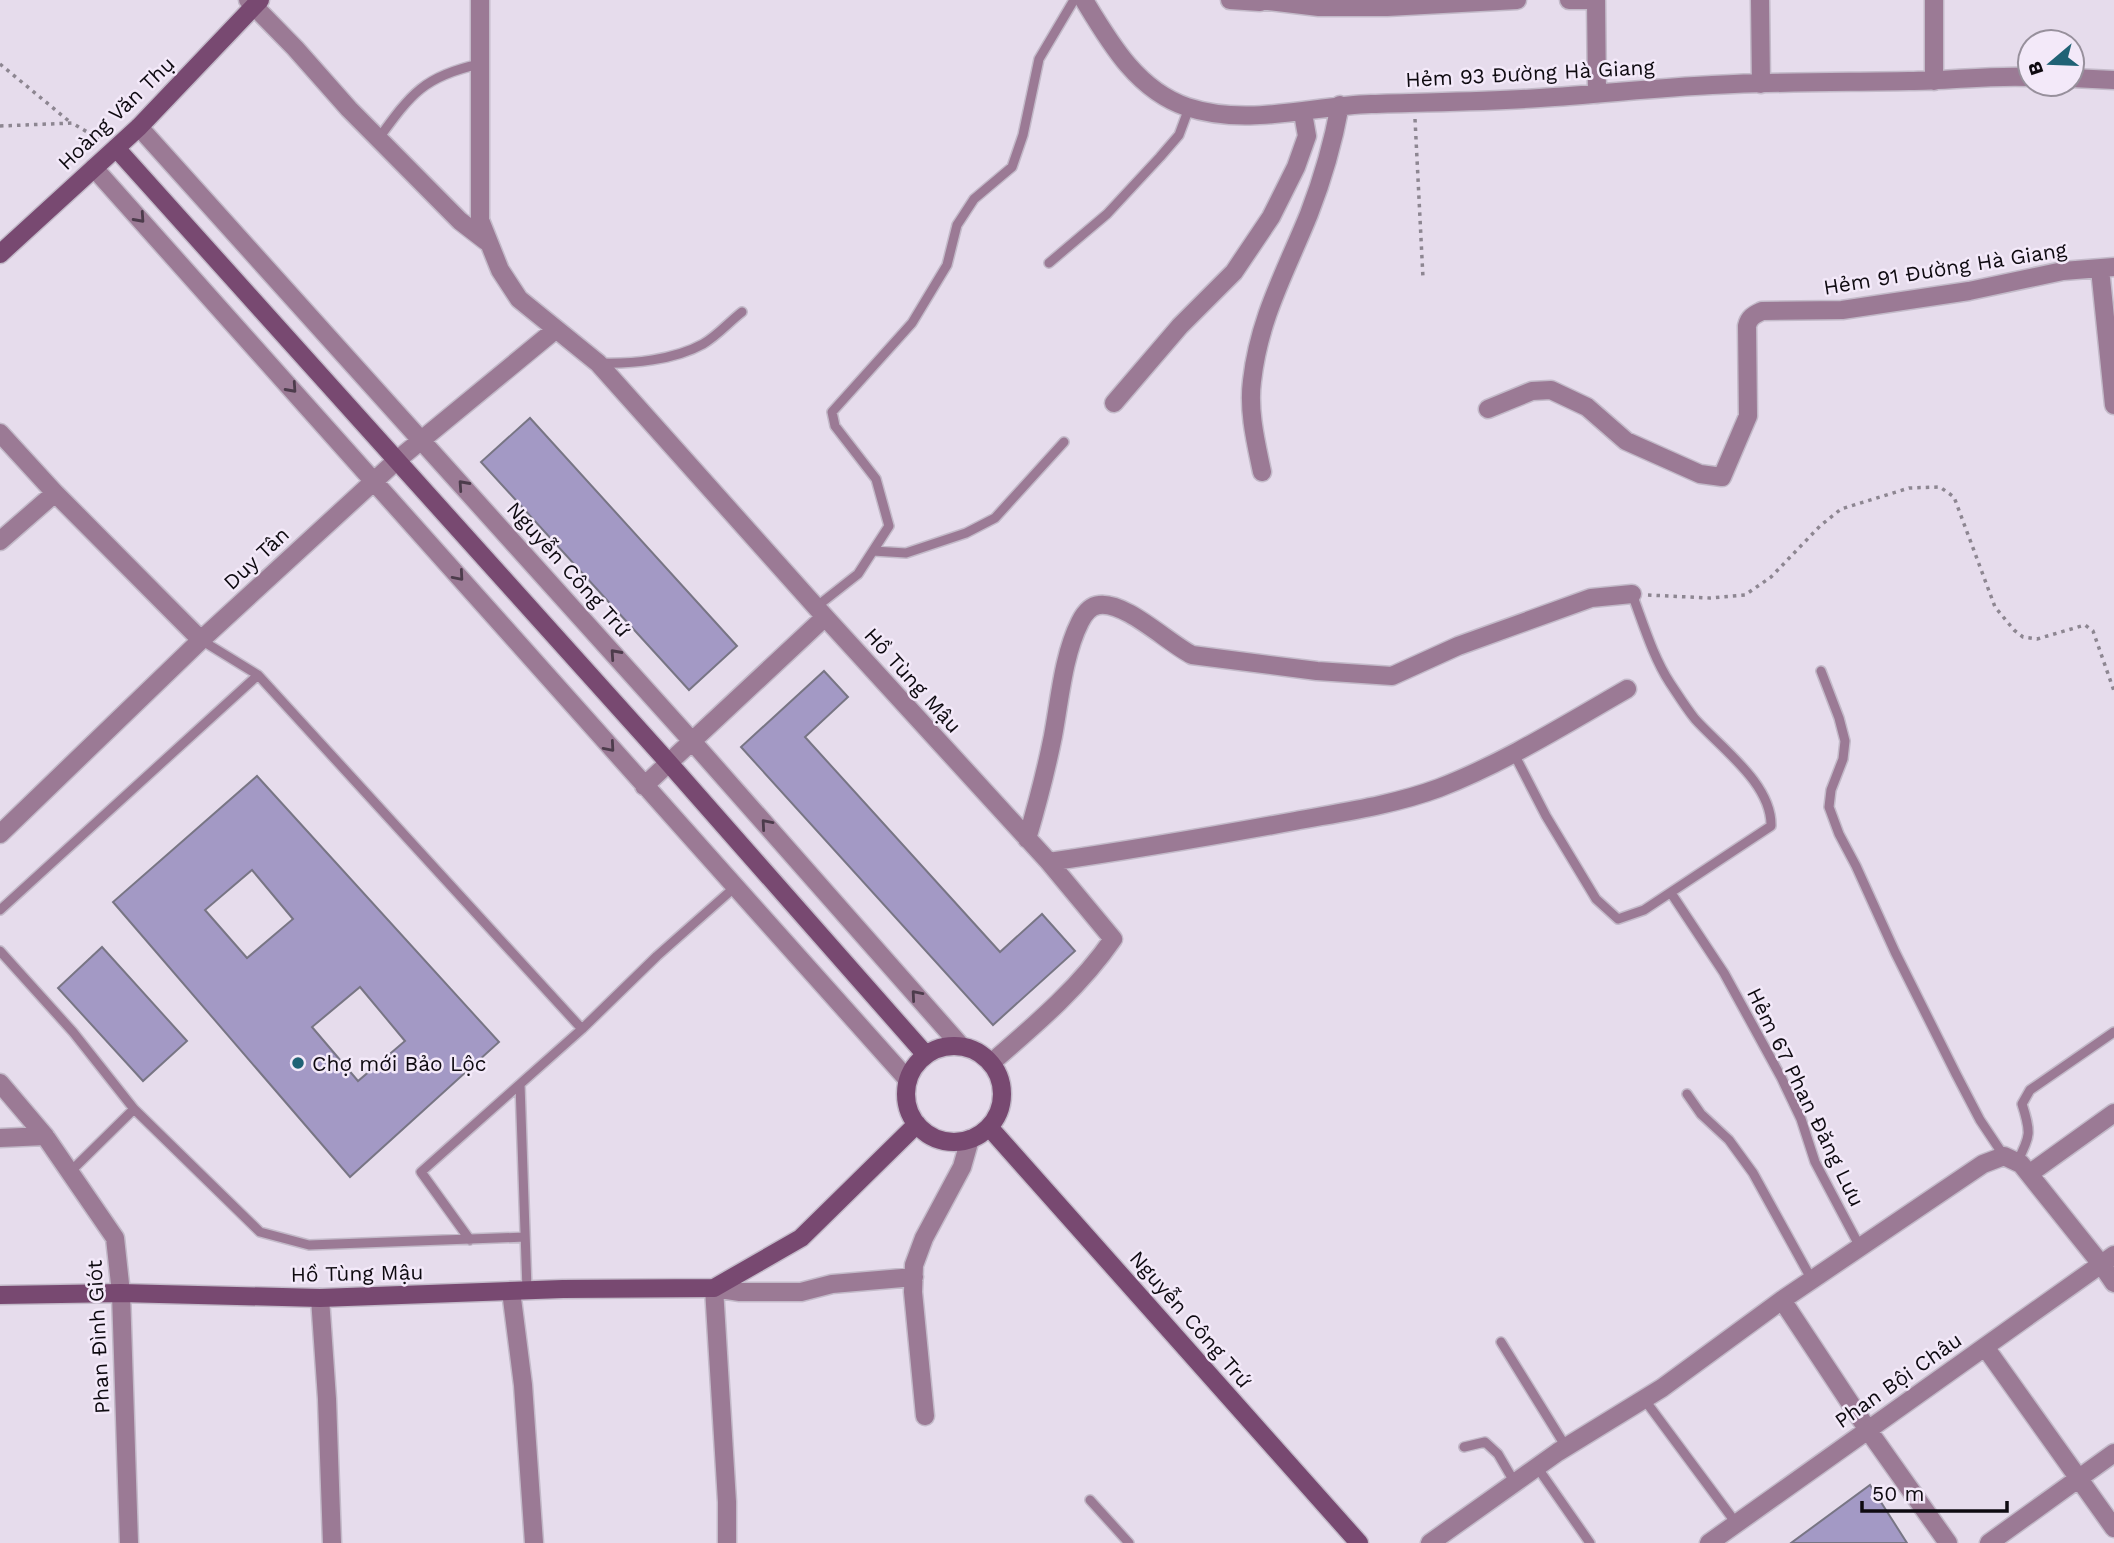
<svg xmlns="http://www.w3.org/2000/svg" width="2114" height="1543" font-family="'Work Sans',sans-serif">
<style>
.building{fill:#a399c5;stroke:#787584;stroke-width:2;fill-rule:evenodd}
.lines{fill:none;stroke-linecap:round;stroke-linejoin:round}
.lane-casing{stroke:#c3bac9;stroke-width:12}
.street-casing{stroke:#c3bac9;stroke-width:21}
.secondary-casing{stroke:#c3bac9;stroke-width:21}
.path{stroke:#8d8691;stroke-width:3.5;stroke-dasharray:3.5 5;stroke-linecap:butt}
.lane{stroke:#9b7a95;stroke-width:9}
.street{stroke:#9b7a95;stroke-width:18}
.secondary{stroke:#784971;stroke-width:18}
.oneway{stroke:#4d3c4c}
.poi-dot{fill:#1f6275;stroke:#f3e9f9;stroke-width:2.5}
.labels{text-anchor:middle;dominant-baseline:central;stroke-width:5;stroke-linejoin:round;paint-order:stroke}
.street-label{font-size:21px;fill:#0e0a10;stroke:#f3e9f9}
.poi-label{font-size:21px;fill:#0e0a10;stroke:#f3e9f9;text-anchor:start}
</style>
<rect width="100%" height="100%" fill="#e6dcec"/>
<path class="building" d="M530,418l207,228 -48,44 -208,-228z
M824,671l24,26 -43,40 195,215 42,-38 33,37 -82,74 -252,-278z
M257,776l242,266 -149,135 -237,-275zM252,870l41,49 -46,39 -42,-48zM360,987l45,54 -47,40 -46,-54z
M102,947l85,94 -44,40 -85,-93z
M1870,1485l37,58h-116z"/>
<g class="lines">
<g class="lane-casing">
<path id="lane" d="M379,138c32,-44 45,-62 101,-74
M1049,263l58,-49 53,-57 19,-22 10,-27
M600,363c32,1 74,-3 103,-19 14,-8 26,-22 39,-32
M873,551l33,2 60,-20 29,-15 69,-76
M816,607l42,-33 31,-48 -13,-47 -41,-53 -3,-14 80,-89 35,-58 10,-40 17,-26 38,-32 11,-32 16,-76 35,-59
M201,640l57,35 324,354 -161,143 49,68
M1821,671l18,47 6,23 -2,18 -12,31 -2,17 10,27 17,32 39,86 61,122 24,46 24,36
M1513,752l33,64 50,83 22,20 26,-9 127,-84c1,-42 -50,-78 -76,-107 -9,-11 -17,-24 -25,-36 -17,-26 -27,-60 -38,-89
M1671,893l53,80 57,104 20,42 14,43 45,85
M0,910l258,-235
M0,951l73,81 61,77 126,123 49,13 216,-8
M582,1029l75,-73 78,-69
M520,1084l7,206
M1687,1094l14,20 28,26 24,33 59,107
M2017,1162c14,-26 14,-30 5,-58l8,-14 84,-58
M70,1172l64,-63
M1501,1342l65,105
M1644,1399l92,124
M1464,1447l21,-5 13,12 17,29
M1537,1467l53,76
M1090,1500l39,43"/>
</g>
<g class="street-casing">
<path id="street" d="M248,0l47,48 54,61 111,112 26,20
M480,0v220l20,50 19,29 79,64 227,254 224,245 64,77c-33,48 -78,86 -122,124
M1084,0c26,43 53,90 103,107 61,20 123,-1 184,-3 56,-2 112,-2 169,-6 64,-4 130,-12 194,-14 59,-2 117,-2 175,-3 40,0 80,-6 121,-4
M1230,0l30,2
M1260,0l59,7h68l130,-7
M1569,0h27
M1596,0l1,94
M1760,0l1,84
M2072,78l42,2
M1934,81v-81
M139,127l552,613 270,306
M94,168l814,912
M2100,269l14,136
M1114,403l66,-77 54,-54 37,-55 25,-50 11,-31 -4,-23
M1488,409l44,-18 19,-1 36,17 39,34 74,33 22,3 26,-61 -1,-90c2,-9 7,-11 15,-15l80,-1 127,-19 94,-20 51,-4
M0,433l55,60 146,147
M1262,472c-6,-29 -14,-61 -10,-91 7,-63 34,-110 57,-167 14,-36 24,-71 31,-109
M0,541l55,-48
M644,786l181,-169
M0,834l201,-194 195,-179 159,-131
M1027,839c10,-34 19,-68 26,-103 7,-37 10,-80 27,-114 4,-8 10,-16 19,-17 26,-4 69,38 93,50l125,16 75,5 66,-30 133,-48 41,-4
M1049,862c82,-12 164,-26 246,-41 48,-9 98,-16 144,-33 65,-25 127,-64 188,-99
M0,1083l45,53 70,102 6,55 8,250
M0,1138l45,-2
M2029,1174l85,-61
M511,1291l12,94 11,158
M320,1298l7,101 5,144
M1782,1300l86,130 80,113
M1985,1347l129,181
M925,1416l-12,-124 1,-27 10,-27 38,-71 8,-28
M727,1543v-41l-13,-214 26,4h61l31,-8 82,-7
M1430,1543l128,-91 104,-64 120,-88 164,-111 37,-25 21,-8 17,8 80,100 13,19
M1709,1543l405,-288
M1989,1543l125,-90"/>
</g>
<g class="secondary-casing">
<path id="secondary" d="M116,148l552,614 258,293
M0,254l139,-127 121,-127
M906 1094a48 48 0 1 1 96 0a48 48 0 1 1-96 0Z
M989,1127l370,416
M0,1295l121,-2 199,5 243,-9 151,-1 87,-50 116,-114"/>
</g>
<path class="path" d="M0,64l70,58
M1415,119l8,159
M0,126l72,-3 27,16
M1648,595l62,3 35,-3 26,-18 49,-51 21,-17 68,-21 31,-1 14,10 41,110 19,23 9,7 14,2 48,-14 8,6 21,60"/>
<use href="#lane" class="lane"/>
<use href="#street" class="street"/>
<use href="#secondary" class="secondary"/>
</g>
<defs><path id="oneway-chevron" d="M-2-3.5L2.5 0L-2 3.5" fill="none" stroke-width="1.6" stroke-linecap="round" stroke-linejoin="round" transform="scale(1.75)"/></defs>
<g class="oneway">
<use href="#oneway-chevron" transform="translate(140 218) rotate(48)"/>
<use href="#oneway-chevron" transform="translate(292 388) rotate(48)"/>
<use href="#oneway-chevron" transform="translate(463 485) rotate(-132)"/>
<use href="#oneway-chevron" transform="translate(459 576) rotate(49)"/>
<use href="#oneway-chevron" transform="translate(615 654) rotate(-132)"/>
<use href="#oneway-chevron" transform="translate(610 747) rotate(49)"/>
<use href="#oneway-chevron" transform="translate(766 824) rotate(-131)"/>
<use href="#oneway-chevron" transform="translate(916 995) rotate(-131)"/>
</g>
<circle class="poi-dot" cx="298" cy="1063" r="7"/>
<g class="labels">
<g class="street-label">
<text transform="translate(1530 73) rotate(-3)">Hẻm 93 Đường Hà Giang</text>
<text transform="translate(116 113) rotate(-44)">Hoàng Văn Thụ</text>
<text transform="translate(1945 268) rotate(-9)">Hẻm 91 Đường Hà Giang</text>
<text transform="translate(256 558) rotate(-43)">Duy Tân</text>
<text transform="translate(569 569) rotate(48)">Nguyễn Công Trứ</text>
<text transform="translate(913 680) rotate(48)">Hồ Tùng Mậu</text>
<text transform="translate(1806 1097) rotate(64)">Hẻm 67 Phan Đăng Lưu</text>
<text transform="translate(357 1273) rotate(-1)">Hồ Tùng Mậu</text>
<text transform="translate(1191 1319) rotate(49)">Nguyễn Công Trứ</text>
<text transform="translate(98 1337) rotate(-93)">Phan Đình Giót</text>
<text transform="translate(1898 1380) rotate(-35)">Phan Bội Châu</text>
</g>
<g class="poi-label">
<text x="312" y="1063">Chợ mới Bảo Lộc</text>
</g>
</g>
<g transform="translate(2051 63) rotate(251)"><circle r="33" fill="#f3e9f9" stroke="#97909c" stroke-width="2"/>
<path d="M0-5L12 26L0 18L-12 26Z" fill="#1f6275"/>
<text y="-10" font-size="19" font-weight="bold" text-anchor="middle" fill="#0e0a10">B</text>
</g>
<path d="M1862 1501v10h145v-10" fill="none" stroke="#0e0a10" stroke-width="3.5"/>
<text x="1872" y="1501" font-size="21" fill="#0e0a10" stroke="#f3e9f9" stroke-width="5" paint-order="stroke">50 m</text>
</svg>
